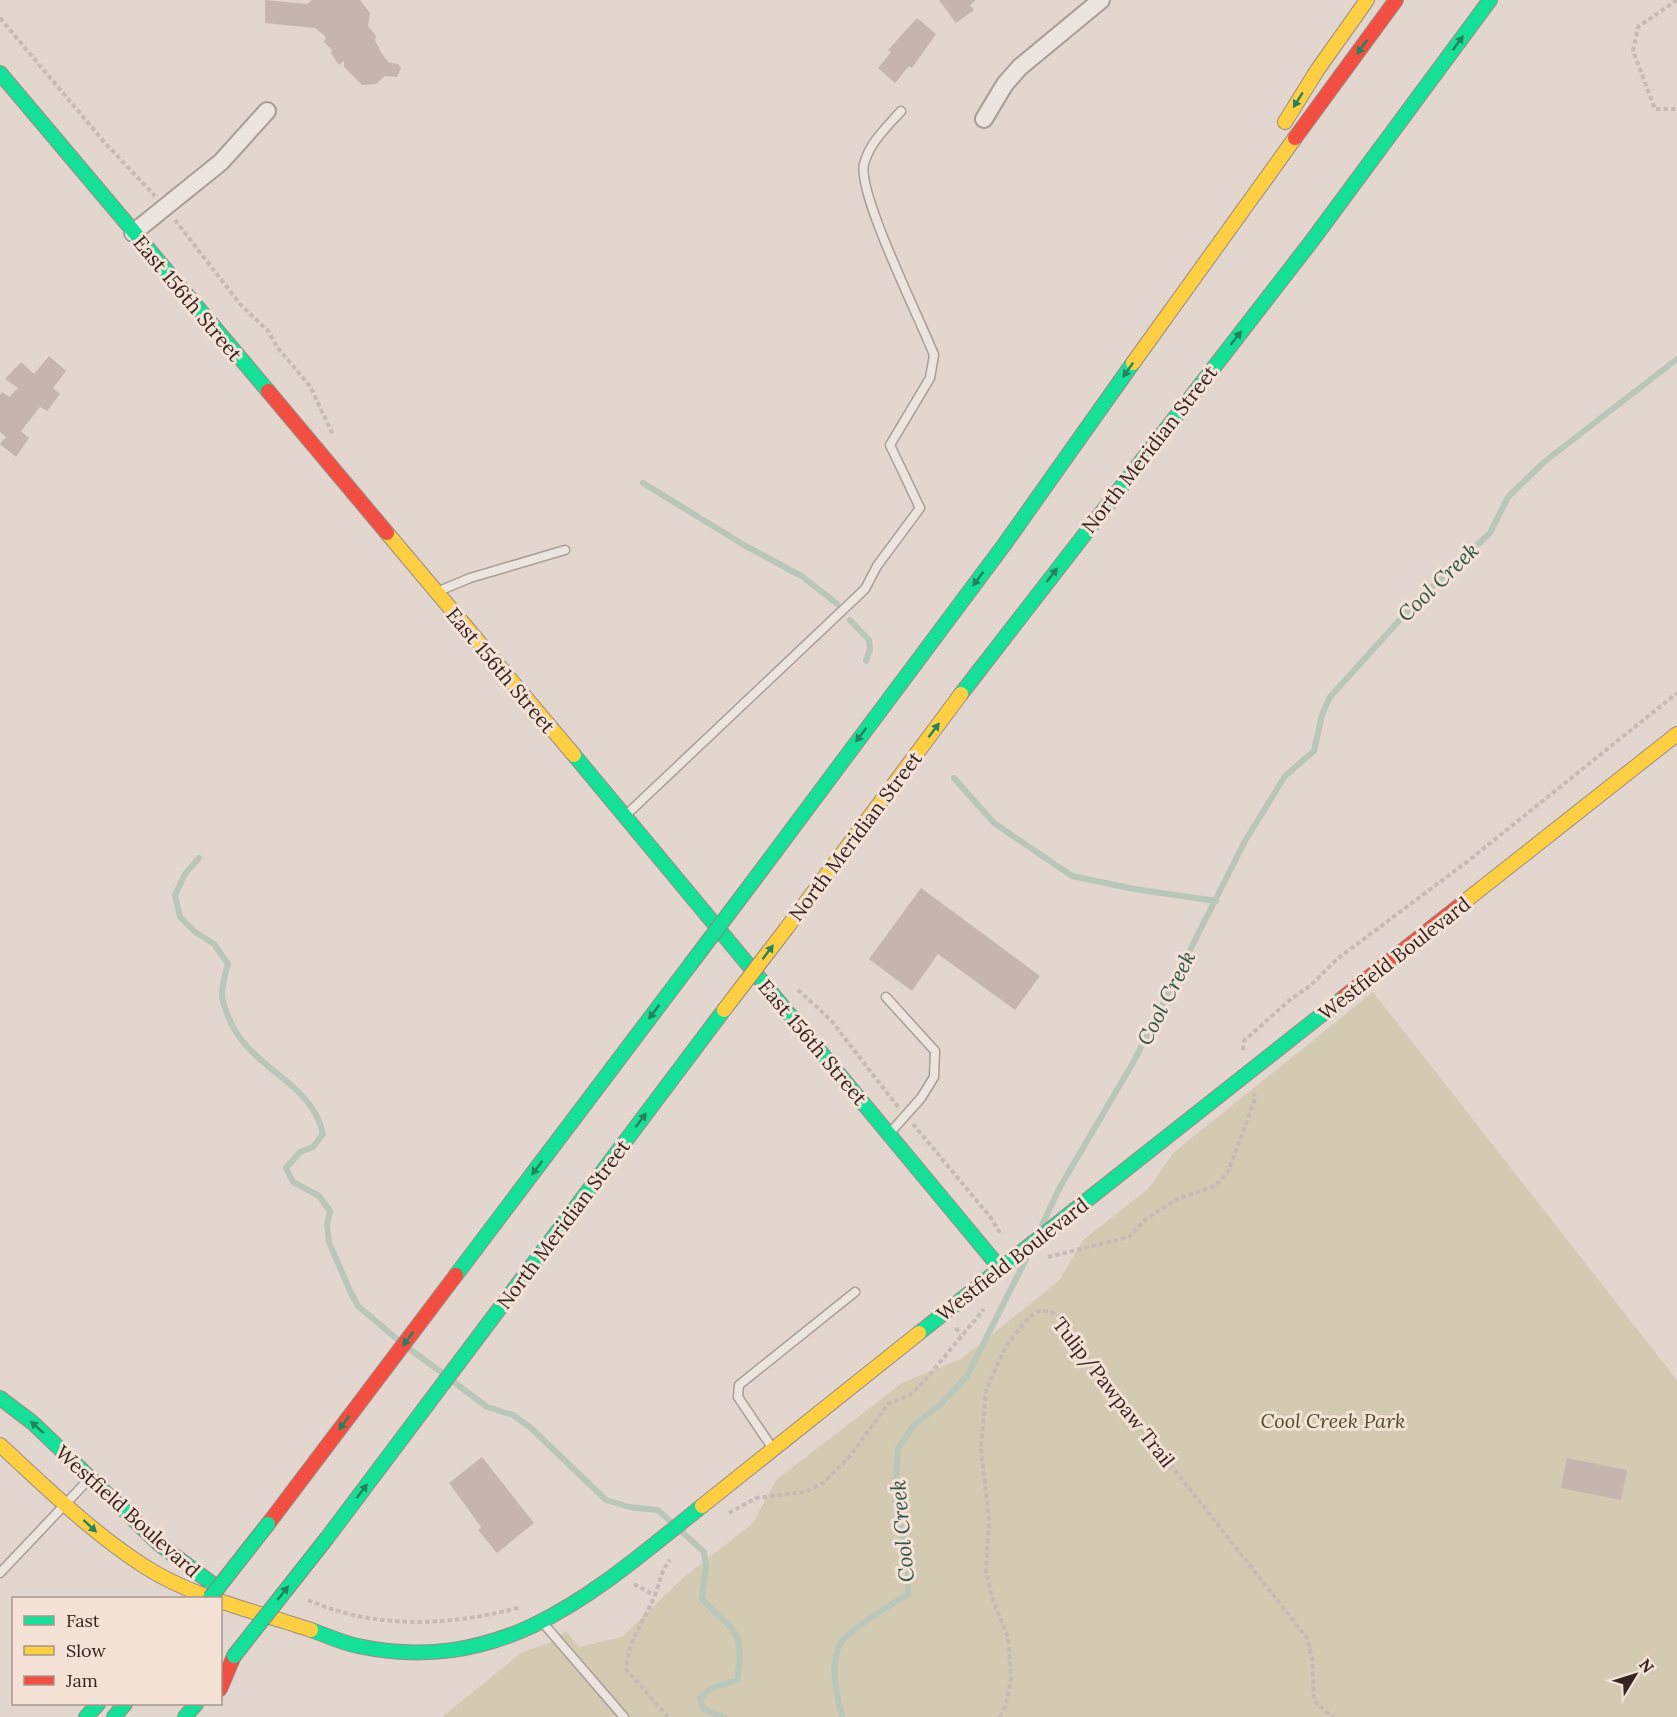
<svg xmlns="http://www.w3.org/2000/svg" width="1677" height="1717" font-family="Lora,serif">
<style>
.green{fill:#d4cab2}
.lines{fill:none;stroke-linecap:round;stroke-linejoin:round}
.stream{stroke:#b9c6ba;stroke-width:6}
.building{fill:#c6b4af}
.lane-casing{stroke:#a89d97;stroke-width:11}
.street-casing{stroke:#a89d97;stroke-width:20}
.fast-casing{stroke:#988c87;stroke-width:16}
.slow-casing{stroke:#988c87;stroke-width:16}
.jam-casing{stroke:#988c87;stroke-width:16}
.path{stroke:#c4bbb6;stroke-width:4;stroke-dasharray:4.5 3;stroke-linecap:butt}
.lane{stroke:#ece4df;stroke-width:8}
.street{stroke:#ece4df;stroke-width:16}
.fast{stroke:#16e098;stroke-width:14}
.slow{stroke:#ffcf43;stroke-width:14}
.jam{stroke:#f24e42;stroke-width:14}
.fast-bridge-casing{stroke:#8e827e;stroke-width:16;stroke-linecap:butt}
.slow-bridge-casing{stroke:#8e827e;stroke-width:16;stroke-linecap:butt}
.fast-bridge{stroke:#16e098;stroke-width:14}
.slow-bridge{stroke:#ffcf43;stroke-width:14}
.oneway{fill:#26825c}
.labels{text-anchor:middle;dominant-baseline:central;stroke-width:6;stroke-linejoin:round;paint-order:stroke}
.street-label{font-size:20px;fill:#362420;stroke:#f3e2d5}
.park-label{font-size:20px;font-style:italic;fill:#515028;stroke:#f3e2d5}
.water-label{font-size:21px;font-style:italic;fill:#305548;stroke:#f3e2d5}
</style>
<rect width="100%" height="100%" fill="#e3d6ce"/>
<path class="green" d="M1373,992l304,388v337h-1235l79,-64 30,-11 15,-11 13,16 43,-10 61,-59 70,-55 23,-43 126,-97 59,-24 98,-78 24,-41 66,-52 24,-35z"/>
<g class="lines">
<path class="stream" d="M643,483l101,62 59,32 34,27
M850,620l19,20 1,9 -4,12
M954,778l40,45 78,53 62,13 82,12
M199,858l-14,16 -10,21 5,22 15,15 19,12 14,20c-3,10 -6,21 -6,32 0,5 3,12 5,17 19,57 84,65 96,121l-10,13 -13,5 -14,16 7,14 26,14 11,15 -3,14 2,17 21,49 8,15 40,34
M1042,1225l18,-38 74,-126 111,-220 40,-65 29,-25 8,-36 8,-18 85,-94 75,-70 18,-36 36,-35 133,-103
M411,1350l30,22
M454,1382l33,25 26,8 18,13 75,72 23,7 29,3 46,42 2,14 -4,33c32,34 44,29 35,81l-25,8 -12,10 3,11 21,8
M842,1717c-5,-23 -13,-51 -2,-73 6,-12 55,-42 68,-50v-31l-13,-69 3,-46 16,-23 27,-21 26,-28 59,-117"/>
</g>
<path class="building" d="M265,0l42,4 5,-4h48l10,13 -2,13 8,10 -1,4 6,12 7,10 10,2 3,4 -4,9 -12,-1 -9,8 -14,1 -18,-18v-6l-5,4 -8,-12 1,-3 -8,-8 2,-5 -11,-9 -50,-5z
M939,0h37l-6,5 4,5 -18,13z
M917,18l19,16 -24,34 -3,-2 -14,17 -17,-15 13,-16 -3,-2z
M49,356l17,15 -13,17 7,6 -13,17 -7,-4 -19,24 8,7 -13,19 -16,-13 6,-7 -6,-5v-37l2,-3 7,5 9,-9 -13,-9 16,-17 13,12z
M921,888l119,88 -25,34 -77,-56 -26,37 -43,-32z
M482,1457l52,66 -37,30 -19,-23 3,-3 -32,-44z
M1567,1458l60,12 -6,30 -60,-12z"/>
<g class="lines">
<g class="lane-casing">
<path id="lane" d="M439,591l31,-13 95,-28
M625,816l240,-227 12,-23 43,-58 -30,-63 40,-67 4,-23c-14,-36 -77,-162 -70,-191 6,-22 22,-36 37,-53
M886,997l49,54 -1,26 -13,21 -32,36
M773,1449l-35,-52 1,-12 116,-93
M0,1573l90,-95
M543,1623l81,94"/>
</g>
<g class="street-casing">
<path id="street" d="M984,119l21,-35 15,-17 81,-67
M133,233l88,-71 46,-51"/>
</g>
<g class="fast-casing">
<path id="fast" d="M0,73l268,318
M961,694l350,-452 179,-242
M574,755l426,513
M751,884l253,-339 129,-182
M456,1275l234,-310
M919,1333l425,-336
M0,1398l33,25 126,121 59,44
M327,1538l397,-528
M311,1630c15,5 31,13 47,16 147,31 239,-56 344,-140
M86,1717l12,-13
M114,1717l11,-13
M185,1717l11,-13"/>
</g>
<g class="slow-casing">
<path id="slow" d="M1285,122l33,-53 49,-69
M1133,363l162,-225
M387,533l187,222
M1459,906l218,-172
M786,929l175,-235
M0,1445c46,42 91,87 144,121 47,31 114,46 167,64
M702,1506l217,-173"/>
</g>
<g class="jam-casing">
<path id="jam" d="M1295,138l101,-138
M268,391l119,142
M1344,997l115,-91
M268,1524l188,-249
M220,1689l14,-33"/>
</g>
<path class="path" d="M1677,0l-39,27 -5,24 22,58h22
M0,18l105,125 50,53
M175,220l65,84 29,28 8,15 33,39 23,49
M798,990l32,29 68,88
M1243,1050l1,-9 47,-42 19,-13 27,-27 131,-98 209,-168
M913,1124l78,94 10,17
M1048,1257l81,-20 17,-18 15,-10 18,-11 36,-12 13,-14 27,-73 -1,-6
M956,1328l5,7
M729,1513l27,-15 49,-6 18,-9 27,-27 38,-52 22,-9 11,-10 63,-76
M634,1584l20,11
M308,1600c68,30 143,26 213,7
M668,1717l-42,-48c3,-31 18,-47 29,-74 5,-13 6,-24 15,-35
M1000,1717l6,-12 5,-27 -3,-41 -15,-36 -7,-30 3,-51 -8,-72 5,-58 20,-44 24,-30 9,-5h11l11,8 16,27 230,292 5,20 2,43 19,16"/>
<use href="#lane" class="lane"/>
<use href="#street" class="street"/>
<use href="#fast" class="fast"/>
<use href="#slow" class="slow"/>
<use href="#jam" class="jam"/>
<g class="fast-bridge-casing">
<path id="fast-bridge" d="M690,965l61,-81
M210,1598l58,-74
M234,1656l93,-118"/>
</g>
<g class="slow-bridge-casing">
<path id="slow-bridge" d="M724,1010l62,-81"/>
</g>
<use href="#fast-bridge" class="fast-bridge"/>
<use href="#slow-bridge" class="slow-bridge"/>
</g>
<defs><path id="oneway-solid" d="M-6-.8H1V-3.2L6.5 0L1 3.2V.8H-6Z" transform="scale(1.5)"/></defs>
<g class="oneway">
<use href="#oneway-solid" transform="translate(1458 43) rotate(-54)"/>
<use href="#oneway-solid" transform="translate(1362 47) rotate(126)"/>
<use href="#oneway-solid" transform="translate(1298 100) rotate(122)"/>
<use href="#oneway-solid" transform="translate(1236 338) rotate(-52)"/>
<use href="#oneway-solid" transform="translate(1128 370) rotate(125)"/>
<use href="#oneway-solid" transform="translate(1052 575) rotate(-52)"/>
<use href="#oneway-solid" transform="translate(978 579) rotate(127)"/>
<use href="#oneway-solid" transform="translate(934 730) rotate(-53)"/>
<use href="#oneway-solid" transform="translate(861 735) rotate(127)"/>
<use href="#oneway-solid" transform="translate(768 952) rotate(-53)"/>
<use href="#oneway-solid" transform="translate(654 1012) rotate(127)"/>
<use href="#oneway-solid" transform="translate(641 1120) rotate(-53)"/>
<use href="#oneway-solid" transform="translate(537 1168) rotate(127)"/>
<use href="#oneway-solid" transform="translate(408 1339) rotate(127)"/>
<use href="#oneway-solid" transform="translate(344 1423) rotate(127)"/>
<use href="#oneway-solid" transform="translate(37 1427) rotate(-138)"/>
<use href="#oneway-solid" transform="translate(362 1491) rotate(-53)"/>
<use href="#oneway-solid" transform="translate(90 1526) rotate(43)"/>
<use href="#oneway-solid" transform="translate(283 1593) rotate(-52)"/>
</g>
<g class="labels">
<g class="street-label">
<text transform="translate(188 298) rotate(50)">East 156th Street</text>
<text transform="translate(1149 449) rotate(-52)">North Meridian Street</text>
<text transform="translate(501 670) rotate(50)">East 156th Street</text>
<text transform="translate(855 836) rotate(-53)">North Meridian Street</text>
<text transform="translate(1394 958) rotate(-38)">Westfield Boulevard</text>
<text transform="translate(813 1042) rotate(50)">East 156th Street</text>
<text transform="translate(563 1224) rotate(-53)">North Meridian Street</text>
<text transform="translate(1012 1259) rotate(-38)">Westfield Boulevard</text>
<text transform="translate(1114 1392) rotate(52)">Tulip/Pawpaw Trail</text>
<text transform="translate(128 1511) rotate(42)">Westfield Boulevard</text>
</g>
<g class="park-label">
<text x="1333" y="1420">Cool Creek Park</text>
</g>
<g class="water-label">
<text transform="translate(1438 582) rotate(-44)">Cool Creek</text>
<text transform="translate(1166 998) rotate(-63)">Cool Creek</text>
<text transform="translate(902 1531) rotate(-95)">Cool Creek</text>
</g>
</g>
<rect x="12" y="1597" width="210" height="108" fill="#f3e2d5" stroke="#a7968d" stroke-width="1.5"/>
<rect x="24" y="1616" width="30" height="9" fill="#16e098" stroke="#a7968d" stroke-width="1.5"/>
<text x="66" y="1627" font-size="18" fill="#362420">Fast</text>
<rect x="24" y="1646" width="30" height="9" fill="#ffcf43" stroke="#a7968d" stroke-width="1.5"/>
<text x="66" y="1657" font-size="18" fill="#362420">Slow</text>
<rect x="24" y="1676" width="30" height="9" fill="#f24e42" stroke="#a7968d" stroke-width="1.5"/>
<text x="66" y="1687" font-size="18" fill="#362420">Jam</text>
<g transform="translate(1635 1675) rotate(52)" stroke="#f3e2d5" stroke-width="4.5" paint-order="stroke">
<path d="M0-4.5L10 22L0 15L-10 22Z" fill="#362420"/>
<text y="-9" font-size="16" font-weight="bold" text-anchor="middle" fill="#362420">N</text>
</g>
</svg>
